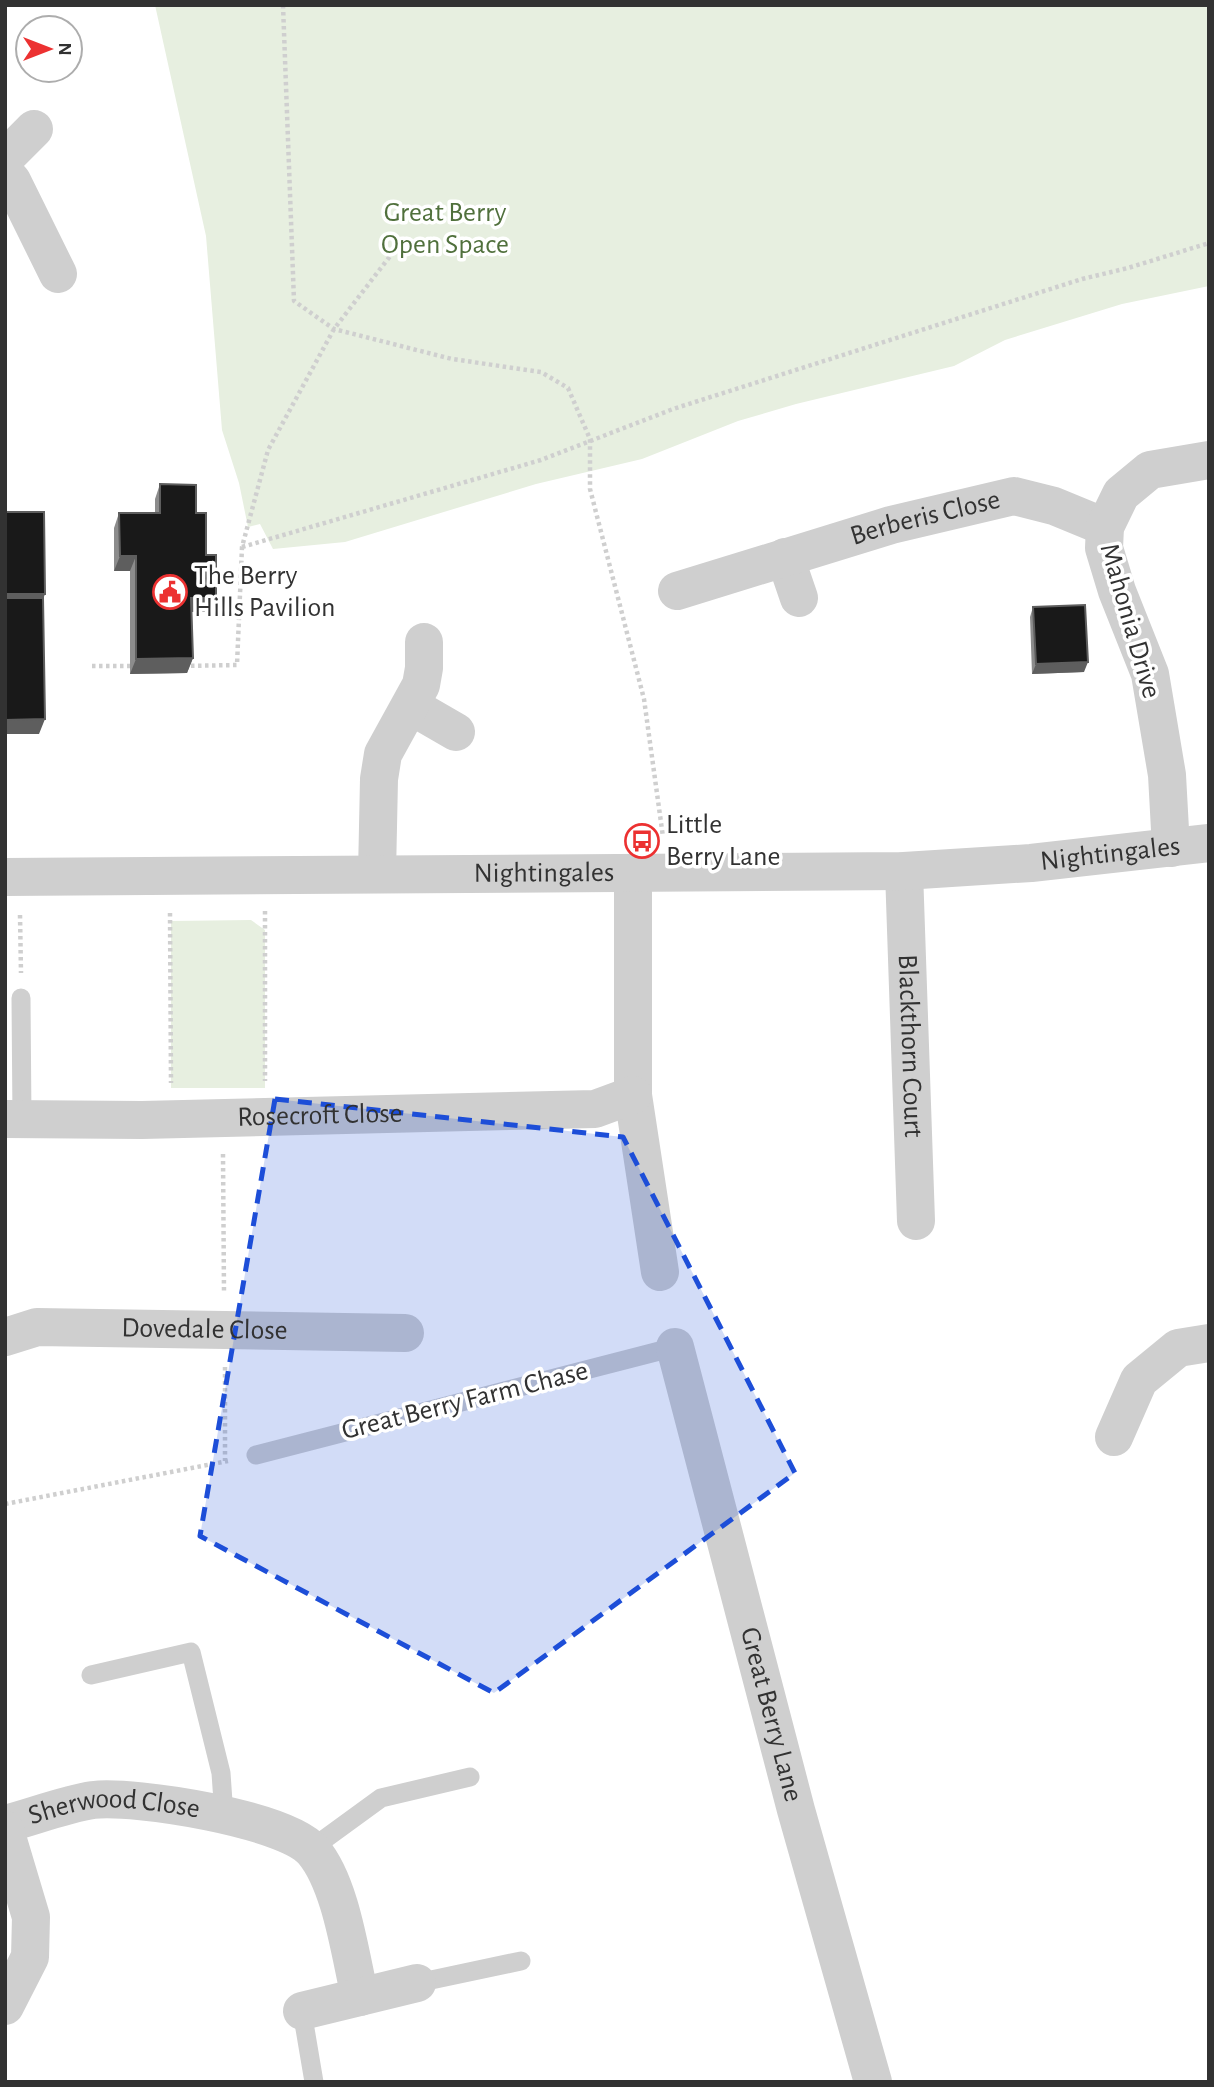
<svg xmlns="http://www.w3.org/2000/svg" width="1214" height="2087" font-family="'Alegreya Sans',sans-serif">
<style>
.green{fill:#e7efe0}
.lines{fill:none;stroke-linecap:round;stroke-linejoin:round}
.path{stroke:#cfcfcf;stroke-width:4.5;stroke-dasharray:3.5 3.5;stroke-linecap:butt}
.service{stroke:#cfcfcf;stroke-width:19}
.minor{stroke:#cfcfcf;stroke-width:38}
.wall{fill:#8c8c8c}
.shaded-wall{fill:#5e5e5e}
.building{fill:#191919;stroke:#5e5e5e;stroke-width:2}
.marked{fill:#1d4ed8;fill-opacity:0.2;stroke:#1d4ed8;stroke-width:5;stroke-dasharray:14 9;stroke-linejoin:round}
.labels{text-anchor:middle;dominant-baseline:central;stroke-width:7;stroke-linejoin:round;paint-order:stroke}
.park-label{font-size:28px;fill:#50703c;stroke:#fff}
.street-label{font-size:28px;fill:#323232;stroke:#fff}
.poi-label{font-size:28px;fill:#323232;stroke:#fff;text-anchor:start}
</style>
<rect width="100%" height="100%" fill="#fff"/>
<path class="green" d="M155,5h1054v281l-87,18 -117,36 -51,26 -158,38 -58,17 -96,38 -106,25 -191,58 -72,7 -13,-25 -12,3 -9,-44 -17,-53 -16,-194z
M251,920l14,10v158h-94v-167z"/>
<g class="lines">
<path class="path" d="M283,5l11,296 40,28 118,30 89,13 27,16 22,51v50l54,210 19,138
M242,547l299,-87 132,-51 409,-130 46,-11 81,-25
M92,666h41
M184,666l53,-1 5,-118 26,-97 66,-121 60,-78
M265,911v170
M170,913l1,170
M20,915l1,58
M223,1154l1,138
M225,1367v94
M5,1504l223,-43"/>
<path class="service" d="M21,998l1,121
M256,1455l419,-108
M91,1675l100,-23 30,121 3,43
M311,1849l70,-51 89,-21
M417,1983l104,-22
M302,2011l12,71"/>
<g class="minor">
<path d="M5,158l29,-29"/>
<path d="M5,173l7,8 46,93"/>
<path d="M785,557l14,41"/>
<path id="s1" d="M677,591l214,-66 123,-29 40,10 51,21"/>
<path d="M411,706l45,26"/>
<path d="M1171,848l-4,-73 -17,-101 -33,-83 -13,-43 1,-21 16,-33 29,-24 59,-10"/>
<path id="s2" d="M904,871l12,350"/>
<path d="M633,873v222l27,177"/>
<path d="M377,874l2,-95 4,-25 38,-69 3,-17v-26"/>
<path id="s3" d="M5,877l899,-6 127,-8 178,-20"/>
<path id="s4" d="M5,1119l137,1 453,-11 38,-14"/>
<path id="s5" d="M5,1337l32,-10 368,6"/>
<path id="s6" d="M675,1347l121,463 77,272"/>
<path d="M1114,1437l25,-57 39,-32 31,-5"/>
<path id="s7" d="M5,1824c27,-7 61,-20 88,-24 42,-5 193,19 220,51 28,33 37,103 47,146"/>
<path d="M5,1830l26,87 -1,40 -25,49"/>
<path d="M302,2011l115,-28"/>
</g>
</g>
<path class="wall" d="M160,484l36,29 10,42 5,57h-19l1,46 -6,15 -57,1v-103h-16v-43l5,-15h36v-14z
M1033,607l51,65 -52,2 -2,-57z"/>
<path class="shaded-wall" d="M120,556h16l-6,15h-16z
M5,594h40l-7,19h-33z
M191,598h25l-5,14h-25z
M193,658l-6,15 -57,1 6,-15z
M1088,662l-4,10 -52,2 4,-10z
M45,719l-6,15h-34v-14z"/>
<path class="building" d="M160,484l36,1v28h10v42h10v43h-25l2,60 -57,1v-103h-16l-1,-43h41z
M5,512h39l1,82h-40z
M5,598h38l2,121 -40,1z
M1085,605l3,57 -52,2 -3,-57z"/>
<path class="marked" d="M275,1099l348,38 172,336 -301,220 -294,-157z"/>
<defs>
<g id="civic-ring" transform="scale(1.75)"><circle r="9.5" fill="#fff" stroke="#ec3131" stroke-width="1.5"/><path d="M-.6-6.5H3V-4.5H.6V-3L4-1V1h2V6H-6V1h2V-1L-.6-3ZM-1.2 2.5V6h2.4V2.5Z" fill="#ec3131"/></g>
<g id="bus-ring" transform="scale(1.75)"><circle r="9.5" fill="#fff" stroke="#ec3131" stroke-width="1.5"/><path d="M-5-6H5V4H4V6H2V4H-2V6H-4V4H-5ZM-3.5-4V0h7V-4ZM-3.5 1.2v1.5H-2V1.2ZM2 1.2v1.5H3.5V1.2Z" fill="#ec3131"/></g>
</defs>
<g fill-rule="evenodd">
<use href="#civic-ring" x="170" y="592"/>
<use href="#bus-ring" x="642" y="841"/>
</g>
<g class="labels">
<g class="park-label">
<text x="445" y="213">Great Berry<tspan x="445" dy="32">Open Space</tspan></text>
</g>
<g class="street-label">
<text stroke="none"><textPath href="#s1" startOffset="259">Berberis Close</textPath></text>
<text transform="translate(1130 621) rotate(74)">Mahonia Drive</text>
<text stroke="none"><textPath href="#s3" startOffset="1106">Nightingales</textPath></text>
<text stroke="none"><textPath href="#s3" startOffset="539">Nightingales</textPath></text>
<text stroke="none"><textPath href="#s2" startOffset="175">Blackthorn Court</textPath></text>
<text stroke="none"><textPath href="#s4" startOffset="315">Rosecroft Close</textPath></text>
<text stroke="none"><textPath href="#s5" startOffset="201">Dovedale Close</textPath></text>
<text transform="translate(465 1401) rotate(-14)">Great Berry Farm Chase</text>
<text stroke="none"><textPath href="#s6" startOffset="380">Great Berry Lane</textPath></text>
<text stroke="none"><textPath href="#s7" startOffset="112">Sherwood Close</textPath></text>
</g>
<g class="poi-label">
<text x="194" y="576">The Berry<tspan x="194" dy="32">Hills Pavilion</tspan></text>
<text x="666" y="825">Little<tspan x="666" dy="32">Berry Lane</tspan></text>
</g>
</g>
<rect width="1214" height="2087" fill="none" stroke="#323232" stroke-width="14"/>
<g transform="translate(49 49) rotate(90)"><circle r="33" fill="#ffffff" stroke="#adadad" stroke-width="2"/>
<path d="M0-5L12 26L0 18L-12 26Z" fill="#ec3131"/>
<text y="-10" font-size="19" font-weight="bold" text-anchor="middle" fill="#323232">N</text>
</g>
</svg>
